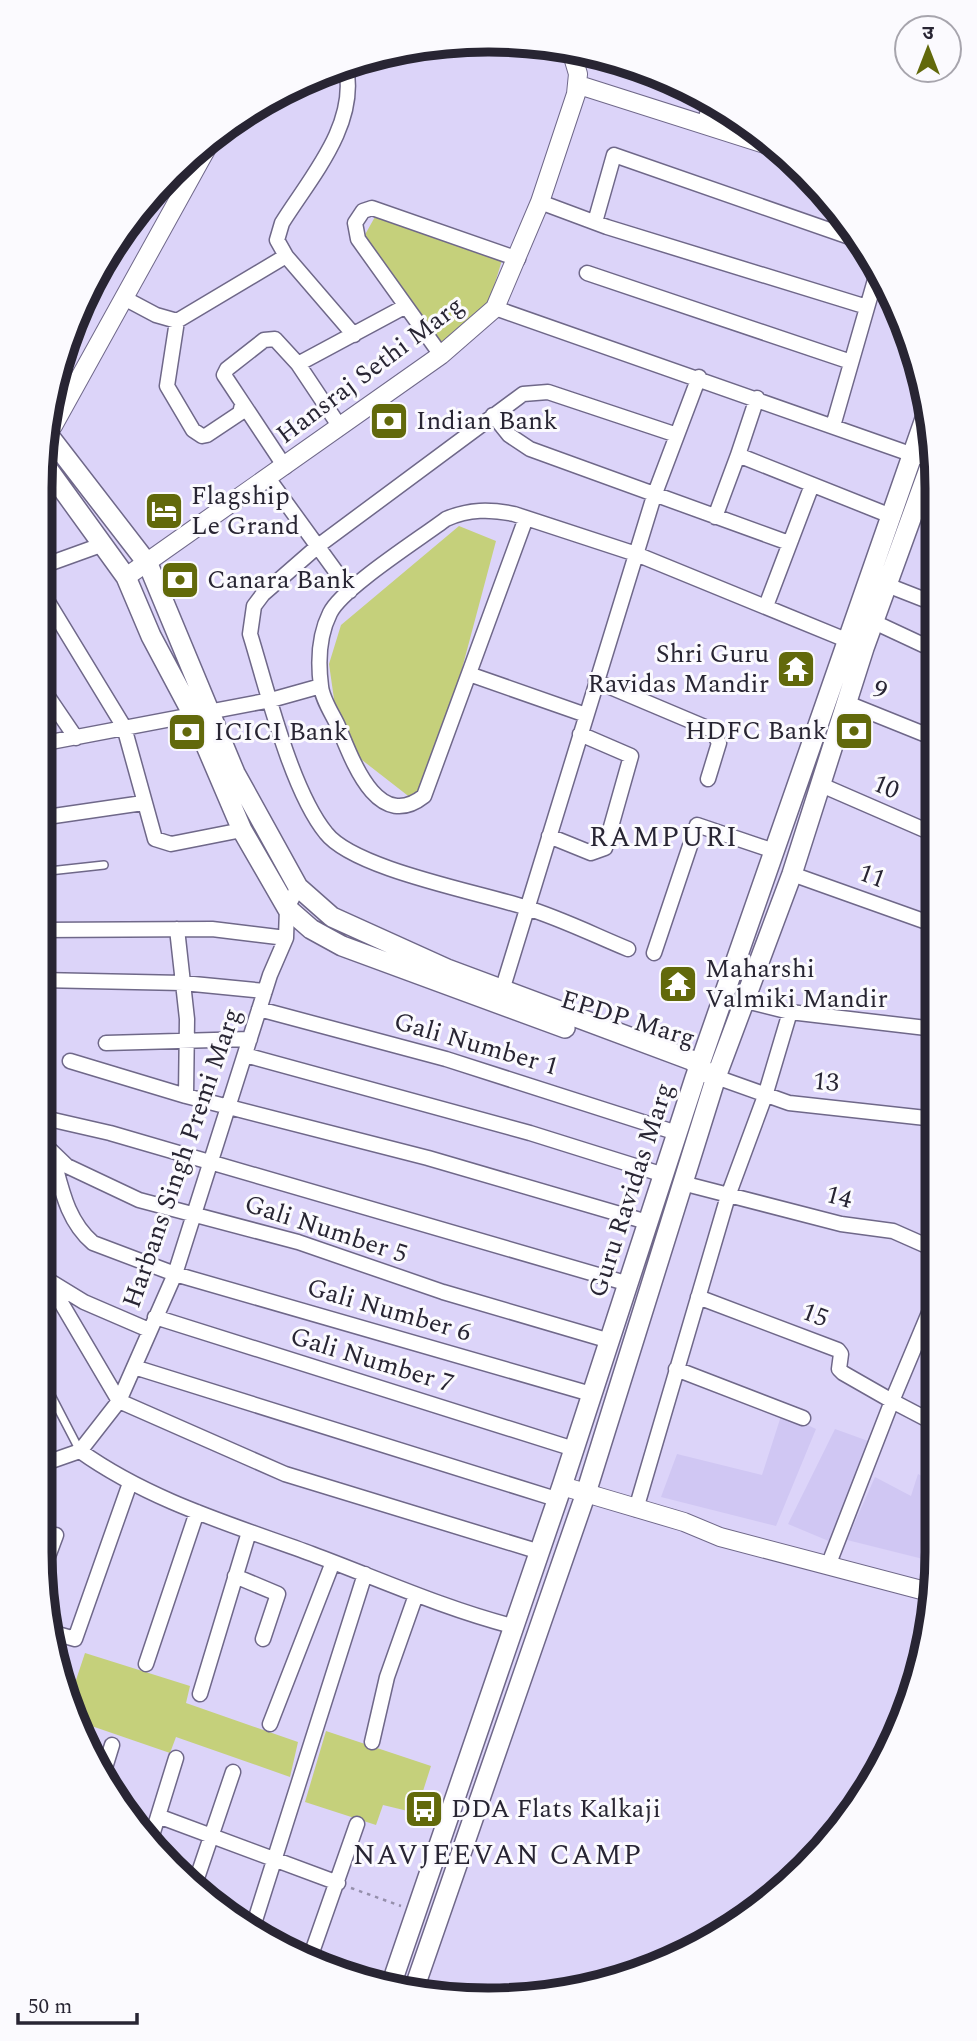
<svg xmlns="http://www.w3.org/2000/svg" width="977" height="2041" font-family="Spectral,'Noto Sans Devanagari',serif">
<style>
.built{fill:#d0c7f3}
.green{fill:#c5d07b}
.lines{fill:none;stroke-linecap:round;stroke-linejoin:round}
.service-casing{stroke:#6f6889;stroke-width:10}
.minor-casing{stroke:#6f6889;stroke-width:17}
.tertiary-casing{stroke:#6f6889;stroke-width:20}
.secondary-casing{stroke:#6f6889;stroke-width:22}
.path{stroke:#958fab;stroke-width:2.5;stroke-dasharray:3.5 5;stroke-linecap:butt}
.service{stroke:#fff;stroke-width:7}
.minor{stroke:#fff;stroke-width:14}
.tertiary{stroke:#fff;stroke-width:18}
.secondary{stroke:#fff;stroke-width:19}
.labels{text-anchor:middle;dominant-baseline:central;stroke-width:6;stroke-linejoin:round;paint-order:stroke}
.street-label{font-size:26px;fill:#282533;stroke:#fbfafe}
.poi-label{font-size:26px;fill:#282533;stroke:#fbfafe;text-anchor:start}
.neighbourhood-label{font-size:28px;letter-spacing:2px;fill:#282533;stroke:#fbfafe}
.rim{fill:none;stroke:#282533;stroke-width:9}
</style>
<rect width="100%" height="100%" fill="#dcd4f9"/>
<path class="built" d="M782,1413l34,16 -40,97 -115,-29 16,-43 85,21z
M835,1429l36,13 -40,100 -43,-18z
M918,1474l19,10 -2,78 -88,-22 28,-63 36,19z"/>
<path class="green" d="M376,215l127,42 -16,52 -50,39 -46,-77 -29,-31z
M459,526l37,15 -41,154 -39,107 -54,-42 -25,-40 -8,-56 12,-39z
M85,1653l105,33 -4,17 112,39 -8,35 -114,-40 -6,16 -93,-32 -9,-17z
M326,1731l105,35 -15,47 -33,-8 -7,20 -71,-23z"/>
<g class="lines">
<g class="service-casing">
<path id="service" d="M40,872l64,-7
M40,1374l40,77"/>
</g>
<g class="minor-casing">
<path id="minor" d="M346,68c12,57 -36,110 -64,155l-5,17 9,16 68,79
M704,125l6,-22
M540,202l67,25 260,80
M595,222l19,-67 244,85
M587,273l264,89
M124,298l32,17 21,6 109,-65
M495,308l424,149
M177,321l-10,65 26,44 9,6 5,-1 33,-22 2,-8
M441,355l-83,-116 -3,-16 8,-12 9,-3 146,51
M298,364l108,-58
M493,415l16,20 21,14 259,94
M833,426l44,-153
M738,455l19,-57
M285,467l-61,-92 3,-6 37,-29 11,-1 23,25 42,63
M268,478l82,113
M715,517l23,-62 153,61
M526,518l-102,278c-47,37 -72,-37 -86,-70 -5,-11 -16,-27 -17,-40 -3,-23 -2,-51 9,-73 12,-25 91,-75 116,-94 23,-10 44,-10 68,-5l122,40 220,90
M40,567l61,-22
M887,585l46,18
M40,589l84,138 31,112 16,5 71,-14
M766,606l46,-121
M874,622l60,28
M469,674l117,41
M596,681l116,49 7,13 -11,36
M40,685l36,53
M847,703l87,35
M40,744l231,-44 50,-14
M819,784l115,50
M40,818l103,-15
M549,836l42,17 14,-5 26,-92 -51,-22
M792,874l143,51
M177,929l10,90 -1,77
M40,930l172,-1 74,9
M628,949c-34,-14 -68,-31 -104,-42 -46,-15 -170,-38 -198,-74 -35,-43 -59,-144 -76,-199l4,-28 9,-12 55,-48 205,-152 25,-2 129,43
M654,953l43,-128 77,26
M40,980l143,3 82,8
M500,997l154,-501 45,-119
M746,1001l44,11 145,17
M259,1009l187,50 231,74
M106,1043l144,-4
M245,1055l285,78 134,42
M70,1061l116,35 242,62 219,64
M716,1077l73,26 146,16
M40,1117l70,16 519,151
M40,1140l27,26 72,34 159,42 145,50 167,49
M52,1154c9,32 14,66 41,89l82,31 416,120
M682,1183l159,41 52,7 43,19
M40,1267l79,134 166,73 255,78
M48,1280l36,22 65,28
M936,1296l-44,105 44,23
M698,1297l140,53 3,4 -2,15 4,4 49,28 -64,165
M155,1317l419,132
M134,1367l422,132
M676,1369l127,49
M80,1451c70,50 153,74 232,103 67,25 131,54 200,72
M40,1465l40,-14 39,-50 56,-127 95,-299 16,-37 1,-30 11,-21
M636,1509l92,-313 37,-100 25,-84
M43,1570l13,-35
M235,1576l43,18 -15,45
M54,1633l21,6 55,-156
M146,1664l51,-152
M200,1694l49,-162
M270,1724l63,-162
M372,1742l15,-65 29,-82
M104,1771l8,-26
M158,1816l180,67
M150,1842l26,-84
M195,1884l38,-112
M252,1930l113,-356
M311,1955l46,-131"/>
</g>
<g class="tertiary-casing">
<path id="tertiary" d="M579,85l198,63
M53,426l154,-278
M126,577l315,-222 54,-47 45,-106 36,-108 2,-20 -5,-17
M562,1486l122,36 36,15 209,55"/>
</g>
<g class="secondary-casing">
<path id="secondary" d="M50,437l98,127 87,209 63,114 34,30 115,52 244,91 18,14
M45,465l81,112 25,59 41,77 50,117 45,78 24,21 31,17 223,82
M390,1988l172,-502 133,-408 233,-668
M413,1992l173,-499 130,-416 76,-203 72,-226 69,-190"/>
</g>
<path class="path" d="M351,1888l50,18"/>
<use href="#service" class="service"/>
<use href="#minor" class="minor"/>
<use href="#tertiary" class="tertiary"/>
<use href="#secondary" class="secondary"/>
</g>
<defs>
<g id="bank-square" transform="scale(2.0125)"><rect x="-9" y="-9" width="18" height="18" rx="4" fill="#62690b" stroke="#fbfafe"/><path d="M-6-4H6V4H-6ZM0-2.3a2.3 2.3 0 1 0 0 4.6a2.3 2.3 0 1 0 0-4.6Z" fill="#fff"/></g>
<g id="hotel-square" transform="scale(2.0125)"><rect x="-9" y="-9" width="18" height="18" rx="4" fill="#62690b" stroke="#fbfafe"/><path d="M-6-4.5h1.5V1H6V5H4.5V3h-9V5H-6ZM-4 0a1.8 1.8 0 1 1 3.6 0ZM.5 0V-2.5h3Q6-2.5 6 0Z" fill="#fff"/></g>
<g id="temple-square" transform="scale(2.0125)"><rect x="-9" y="-9" width="18" height="18" rx="4" fill="#62690b" stroke="#fbfafe"/><path d="M0-6L5-2H3V0L6.5 2.5H4V6H1.5V3h-3V6H-4V2.5H-6.5L-3 0V-2H-5Z" fill="#fff"/></g>
<g id="bus-square" transform="scale(2.0125)"><rect x="-9" y="-9" width="18" height="18" rx="4" fill="#62690b" stroke="#fbfafe"/><path d="M-5-6H5V4H4V6H2V4H-2V6H-4V4H-5ZM-3.5-4V0h7V-4ZM-3.5 1.2v1.5H-2V1.2ZM2 1.2v1.5H3.5V1.2Z" fill="#fff"/></g>
</defs>
<g fill-rule="evenodd">
<use href="#bank-square" x="389" y="421"/>
<use href="#hotel-square" x="164" y="511"/>
<use href="#bank-square" x="180" y="580"/>
<use href="#temple-square" x="796" y="669"/>
<use href="#bank-square" x="854" y="731"/>
<use href="#bank-square" x="187" y="732"/>
<use href="#temple-square" x="678" y="984"/>
<use href="#bus-square" x="424" y="1809"/>
</g>
<g class="labels">
<g class="street-label">
<text transform="translate(370 370) rotate(-37)">Hansraj Sethi Marg</text>
<text transform="translate(880 690) rotate(22)">9</text>
<text transform="translate(886 787) rotate(23)">10</text>
<text transform="translate(872 876) rotate(20)">11</text>
<text transform="translate(628 1019) rotate(17)">EPDP Marg</text>
<text transform="translate(476 1044) rotate(16)">Gali Number 1</text>
<text transform="translate(826 1082) rotate(5)">13</text>
<text transform="translate(182 1158) rotate(-71)">Harbans Singh Premi Marg</text>
<text transform="translate(631 1190) rotate(-72)">Guru Ravidas Marg</text>
<text transform="translate(839 1197) rotate(15)">14</text>
<text transform="translate(326 1229) rotate(18)">Gali Number 5</text>
<text transform="translate(389 1310) rotate(16)">Gali Number 6</text>
<text transform="translate(815 1315) rotate(21)">15</text>
<text transform="translate(372 1360) rotate(17)">Gali Number 7</text>
</g>
<g class="poi-label">
<text x="416" y="421">Indian Bank</text>
<text x="191" y="496">Flagship<tspan x="191" dy="30">Le Grand</tspan></text>
<text x="207" y="580">Canara Bank</text>
<text x="769" y="654" text-anchor="end">Shri Guru<tspan x="769" dy="30">Ravidas Mandir</tspan></text>
<text x="827" y="731" text-anchor="end">HDFC Bank</text>
<text x="214" y="732">ICICI Bank</text>
<text x="705" y="969">Maharshi<tspan x="705" dy="30">Valmiki Mandir</tspan></text>
<text x="451" y="1809">DDA Flats Kalkaji</text>
</g>
<g class="neighbourhood-label">
<text x="664" y="837">RAMPURI</text>
<text x="498" y="1855">NAVJEEVAN CAMP</text>
</g>
</g>
<path d="M0 0H977V2041H0ZM488 52H489A436 436 0 0 1 925 488V1552A436 436 0 0 1 489 1988H488A436 436 0 0 1 52 1552V488A436 436 0 0 1 488 52Z" fill="#fbfafe" fill-rule="evenodd"/>
<path class="rim" d="M488 52H489A436 436 0 0 1 925 488V1552A436 436 0 0 1 489 1988H488A436 436 0 0 1 52 1552V488A436 436 0 0 1 488 52Z"/>
<g transform="translate(928 49)"><circle r="33" fill="#fbfafe" stroke="#a7a5ad" stroke-width="2"/>
<path d="M0-5L12 26L0 18L-12 26Z" fill="#62690b"/>
<text y="-10" font-size="19" font-weight="bold" text-anchor="middle" fill="#282533">उ</text>
</g>
<path d="M18 2013v10h119v-10" fill="none" stroke="#282533" stroke-width="3.5"/>
<text x="28" y="2013" font-size="21" fill="#282533" stroke="#fbfafe" stroke-width="5" paint-order="stroke">50 m</text>
</svg>
